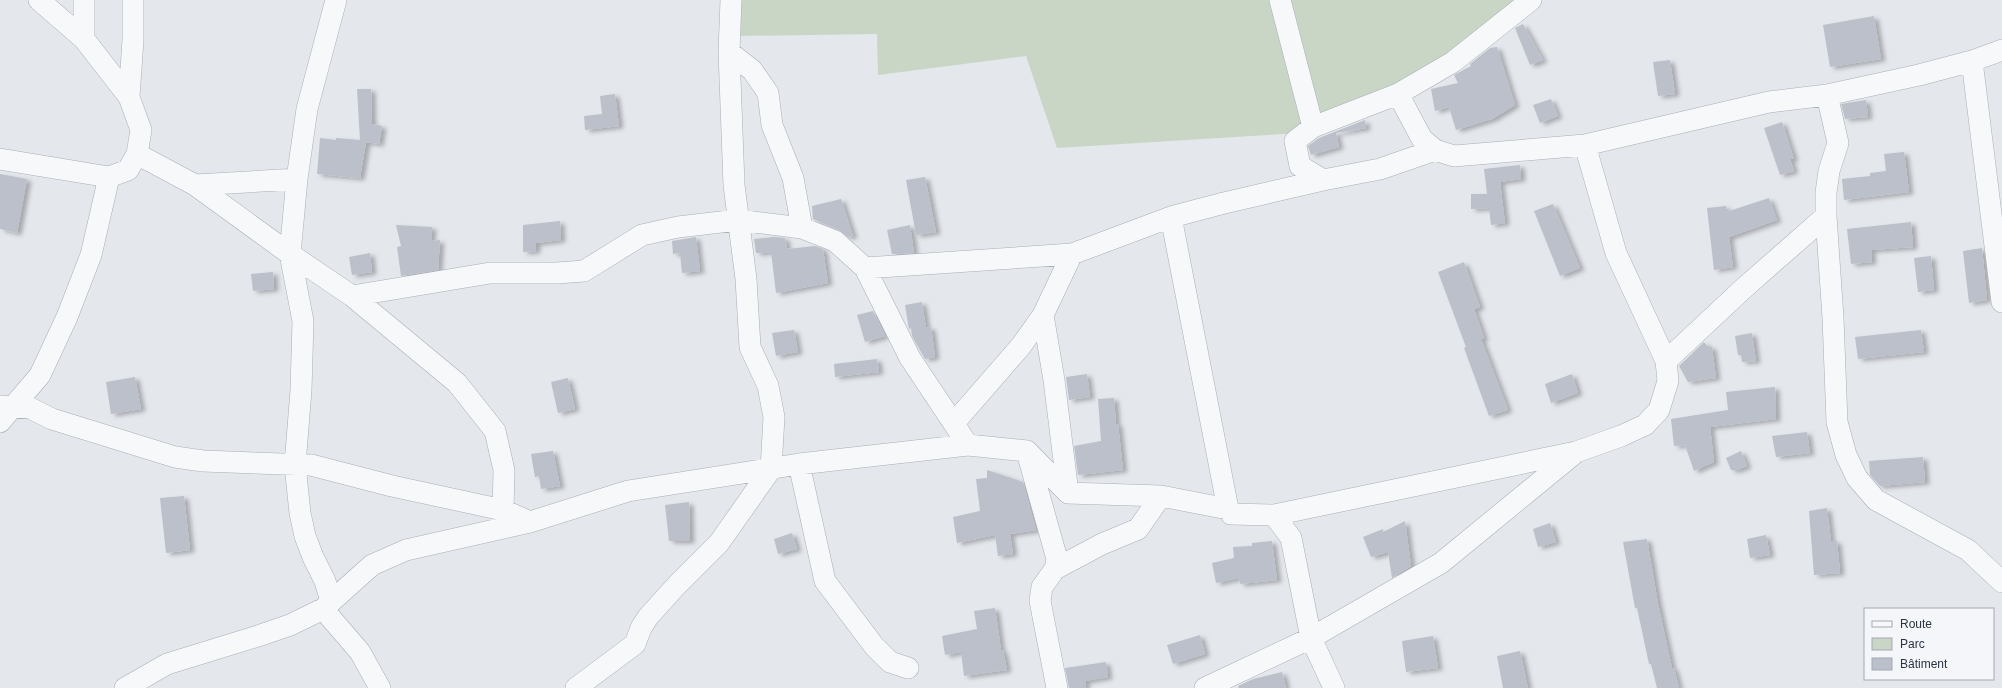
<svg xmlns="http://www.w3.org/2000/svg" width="2002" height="688" font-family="Helvetica,sans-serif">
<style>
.green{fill:#c9d6c5}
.building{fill:#bbc0ca;filter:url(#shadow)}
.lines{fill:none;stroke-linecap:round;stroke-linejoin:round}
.minor-casing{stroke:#a9aeb7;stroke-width:22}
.minor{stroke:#f7f8fa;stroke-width:21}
</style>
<defs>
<filter id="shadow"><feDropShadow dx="4.5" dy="2.5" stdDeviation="2" flood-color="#0004"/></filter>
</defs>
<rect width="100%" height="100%" fill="#e4e7ec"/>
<path class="green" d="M738,0h790l-138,96 -90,37 -243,15 -31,-92 -148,19 -1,-41 -141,2z"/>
<path class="building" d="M1874,16l7,43 -51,8 -7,-42z
M1523,24l20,36 -13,5 -15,-37z
M1497,47l18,58 -23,14 -36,11 -7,-23 -14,4 -4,-22 27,-6 -4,-8 17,-9 -1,-2 20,-16z
M1670,60l5,34 -17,2 -5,-34z
M357,89h14l1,35 10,2 -3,18 -13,-2 -6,36 -43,-4 3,-36 16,2v-2l24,2z
M615,94l4,32 -34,4 -1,-14 18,-2 -2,-18z
M1551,99l7,17 -18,7 -7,-18z
M1866,100l2,17 -23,2 -4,-15z
M1365,120l1,8 -30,5 3,14 -28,8 -3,-9 11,-8z
M1782,122l12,37h-4l4,12 -14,4 -16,-47z
M1904,152l5,40 -65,8 -2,-21 28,-3v-3l16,-2 -2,-17z
M1520,165l1,14 -21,3 5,41 -14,2 -2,-17 -18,1v-15h16l-3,-25z
M0,174l27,5 -10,54 -17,-4z
M925,177l11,55 -20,3 -10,-55z
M1769,198l8,22 -48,17 4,30 -19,3 -7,-62 19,-2v6z
M841,199l12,37 -5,1 -9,-7 -26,-11 -1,-13z
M1553,204l27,64 -20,8 -26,-65z
M560,221l1,19 -25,3v8l-13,1v-27z
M1911,222l2,25 -42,3 1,12 -21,2 -4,-35z
M396,225l36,2 -1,14 9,-1 -2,30 -37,6 -4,-29 4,-1z
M910,225l4,28 -22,1 -5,-24z
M696,237l4,34 -18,2 -2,-20 -7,1 -1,-13z
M774,237l11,1 2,11 28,-3 8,3 5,34 -52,10 -5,-41 -15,1 -2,-14z
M1982,248l5,52 -18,3 -6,-52z
M370,253l2,19 -20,3 -3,-18z
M1931,256l3,34 -16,2 -4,-34z
M1464,262l16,45 -6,2 10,29 -3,1 27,71 -19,6 -25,-68 2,-1 -28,-75z
M273,272l1,17 -21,2 -2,-17z
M922,302l4,26 5,-1 4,30 -10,2 -13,-23 -1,-8 -2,1 -4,-24z
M873,311l12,25 -20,6 -8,-27z
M794,330l4,22 -22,4 -4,-23z
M1921,330l3,22 -66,7 -3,-22z
M1752,333l4,28 -14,1 -1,-7h-3l-3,-19z
M1704,342l4,5h4l4,31 -28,4 -9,-16z
M877,359l2,13 -44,5 -1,-13z
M1087,374l3,23 -21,3 -3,-23z
M1572,374l6,19 -27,10 -6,-19z
M135,377l6,32 -30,5 -5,-32z
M568,378l7,31 -17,4 -7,-31z
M1775,387l1,32 -66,8 4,35 -20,9 -9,-26 -11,1 -3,-27 57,-9 -2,-18z
M1114,398l2,26h2l5,46 -45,5 -4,-29 27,-5 -3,-42z
M1807,432l3,21 -34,4 -4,-21z
M553,451l7,35 -19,3 -2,-13 -4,1 -4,-23z
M1741,451l6,15 -10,4h-6l-5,-12z
M1923,457l2,25 -45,4 -10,-11 -1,-14z
M987,470l36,12 13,48 -26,4 3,20 -15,2 -3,-21 -38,8 -4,-26 27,-6 -4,-32 11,-1z
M184,496l6,54 -24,3 -6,-55z
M689,502l1,39h-21l-4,-36z
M1827,508l4,33h6l3,32 -26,2 -5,-64z
M1405,521l6,45 -19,12 -4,-26 -17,5 -8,-20 20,-8v3z
M1550,523l6,19 -18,5 -5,-18z
M792,533l5,16 -19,5 -4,-15z
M1766,535l4,20 -20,3 -3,-19z
M1647,539l11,65 14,64h2l5,20h-22l-6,-24h-2l-12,-56h-2l-12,-66z
M1272,541l5,39 -37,4 -1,-6 -23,5 -4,-20 22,-5 -1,-11 19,-1v-3z
M995,608l6,42h2l4,20 -43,6 -3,-24 -16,3 -3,-19 35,-7 -3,-18z
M1200,635l5,19 -32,10 -6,-19z
M1433,636l5,32 -32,4 -4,-31z
M1520,651l8,37h-25l-6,-32z
M1106,662l2,15 -23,4 1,7h-17l-4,-20z
M1282,672l4,16h-47l-1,-2 15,-7z"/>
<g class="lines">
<g class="minor-casing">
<path id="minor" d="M39,0l45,39 45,58
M84,0v39
M1280,0l33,127
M729,52l23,18 16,23 4,32 21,53 9,50 33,13 30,27 45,90 58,87
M1972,61l30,241
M1398,94l24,45 13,11 19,6 131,-11 184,-43 58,-7 92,-20 53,-14 30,-11
M1827,95l11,48 -9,28 -3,22v23l7,102 4,104 9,33 11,23 19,22 92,50 34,32
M1585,145l31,108 50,108
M137,154l58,31 95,69 62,42 105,87 38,48 9,39 -1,40
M0,159l109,18 19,-7 9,-16 4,-24 -12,-33 4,-57v-40
M1323,180l57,-11 55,-19
M195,185l102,-6
M1171,217l57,292 3,5 43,1 302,-63 45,-16 24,-11 14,-15 9,-29 -2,-20 78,-73 82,-72
M865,268l207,-14 99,-37 53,-14 99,-23 -23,-14 -5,-25 18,-14 85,-33 55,-32 78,-62
M352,296l138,-23h67l27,-2 58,-36 36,-8 60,-7 64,8
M1043,315l11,65 14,113
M0,406l30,2 22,11 123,38 28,4 108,4 81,21 111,24 27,12
M0,422l40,-47 27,-58 24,-62 18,-78
M954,423l67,-77 22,-31 29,-61
M1027,452l30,107 -2,10 -13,18 -2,14 17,87
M799,464l26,117 49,65 16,16 18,6
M1274,515l17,23 20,100 23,50
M1055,569l47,-25 36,-15 23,-33
M331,601l-6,-20 -12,-24 -8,-21 -5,-23 -5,-48 6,-75 2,-69 -13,-67 7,-75 10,-70 29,-109
M323,609l37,43 20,36
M125,688l42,-24 91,-28 32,-11 33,-16 49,-44 34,-15 124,-28 98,-31 171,-27 169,-19 59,6 41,42 93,3 67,13
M576,688l59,-44 6,-16 7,-11 28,-31 43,-43 52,-74 3,-52 -6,-31 -18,-39 -4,-68 -12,-94 -5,-133 2,-52
M1205,688l106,-50 130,-75 133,-109"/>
</g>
<use href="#minor" class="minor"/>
</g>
<rect x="1864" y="608" width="130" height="72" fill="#f4f6f9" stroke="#a4a8b1"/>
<rect x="1872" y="621" width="20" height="6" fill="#f7f8fa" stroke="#a4a8b1"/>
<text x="1900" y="628" font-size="12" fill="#2b3445">Route</text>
<rect x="1872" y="638" width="20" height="12" fill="#c9d6c5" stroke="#a4a8b1"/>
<text x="1900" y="648" font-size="12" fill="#2b3445">Parc</text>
<rect x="1872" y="658" width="20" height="12" fill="#bbc0ca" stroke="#a4a8b1"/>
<text x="1900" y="668" font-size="12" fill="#2b3445">Bâtiment</text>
</svg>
